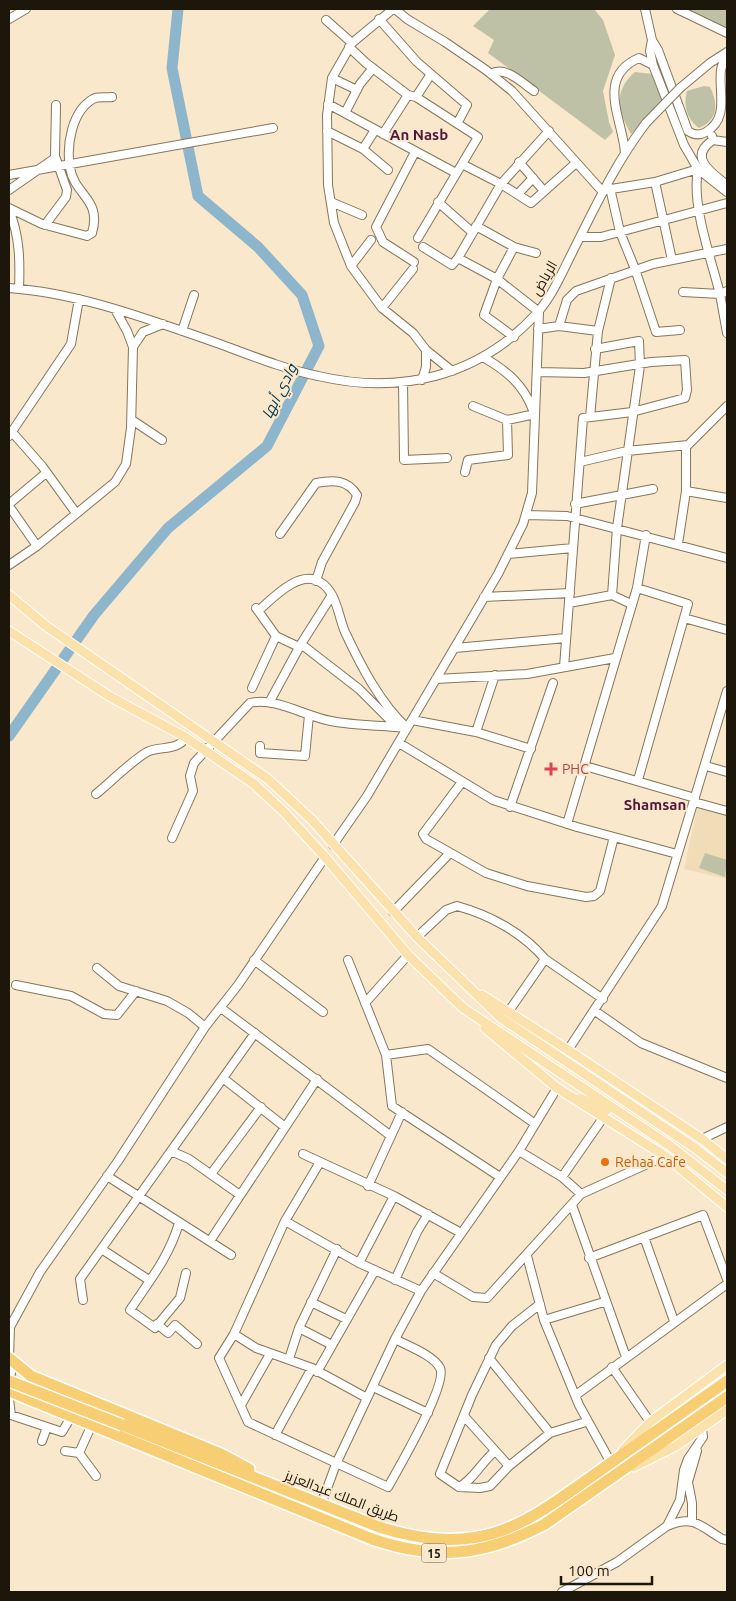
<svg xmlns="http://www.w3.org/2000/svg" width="736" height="1601" font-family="Ubuntu,Cairo,sans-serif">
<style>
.built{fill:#f1dcb8}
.green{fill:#bfc1a7}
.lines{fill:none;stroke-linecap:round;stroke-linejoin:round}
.river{stroke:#8db5cc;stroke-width:11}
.minor-casing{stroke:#85765c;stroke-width:10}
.major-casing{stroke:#fff;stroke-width:11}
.highway-casing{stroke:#fff;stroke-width:14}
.minor{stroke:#fff;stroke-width:8}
.major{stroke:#fbe2ac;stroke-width:9}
.highway{stroke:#f8ce75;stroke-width:11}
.minor-bridge-casing{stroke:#85765c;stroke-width:10;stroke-linecap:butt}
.highway-bridge-casing{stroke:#fff;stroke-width:14;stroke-linecap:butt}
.minor-bridge{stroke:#fff;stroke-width:8}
.highway-bridge{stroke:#f8ce75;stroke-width:11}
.health-dot{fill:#e0444e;stroke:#f9e8cb;stroke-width:2}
.food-dot{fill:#e8710a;stroke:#f9e8cb;stroke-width:2}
.labels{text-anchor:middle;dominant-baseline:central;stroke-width:4;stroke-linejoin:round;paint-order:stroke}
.shield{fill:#f9e8cb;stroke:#5e5545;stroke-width:1}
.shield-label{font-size:12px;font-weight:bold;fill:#1c160b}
.street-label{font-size:14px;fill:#1c160b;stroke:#f9e8cb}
.health-label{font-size:14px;fill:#be3a42;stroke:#f9e8cb;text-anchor:start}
.food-label{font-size:14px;fill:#c56008;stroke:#f9e8cb;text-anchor:start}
.neighbourhood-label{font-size:15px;font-weight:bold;fill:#52153b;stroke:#f9e8cb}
.water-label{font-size:15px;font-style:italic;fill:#00374f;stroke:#f9e8cb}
</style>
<rect width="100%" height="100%" fill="#f9e8cb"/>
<path class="built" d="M698,805l29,9v65l-43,-10z"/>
<path class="green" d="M490,9h104l9,11 12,35 -12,36 6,31 4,10 -8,8 -117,-87 6,-13 -21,-14z
M683,9h44v21z
M635,72l17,2 10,26 -31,34c-13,-23 -18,-43 4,-62z
M704,86l6,1c8,17 9,32 -11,41 -12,-8 -16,-23 -12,-37z
M705,853l22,7 -2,17 -26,-9z"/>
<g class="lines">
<path class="river" d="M9,736l85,-121 74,-87 99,-82 52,-100 -17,-51 -44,-48 -60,-51 -26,-128 6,-59"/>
<g class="minor-casing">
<path id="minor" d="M393,9l-41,34 -20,35 -5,37 1,70 6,38 17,43 31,42 31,25 13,17
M395,9l12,10 38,23 41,28 26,21 90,100
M645,9l7,31 -2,11 3,14 31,80 14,24 29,23
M677,9l50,24
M9,19l17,-10
M379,19l38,43 50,43 -9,17
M326,20l26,23
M652,40l6,10 30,81c6,4 11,5 18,1 24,-14 12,-41 15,-62 1,-6 3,-10 6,-14
M349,47l17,16 42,32 8,2 62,40 -60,101
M491,74c14,-9 31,9 43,17
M332,78l25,12
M680,88l30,-25 17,-11
M416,97l15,-23
M328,104l128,69
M345,113l15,-29 13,-16
M327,131l36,18 25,21
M383,134l25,-39
M712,136l1,4 14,2
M713,140c-26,17 -1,33 14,45
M363,149l12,-19
M625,153c-2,-33 -30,-76 14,-95l14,7
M519,162l25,29
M462,164l39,20 48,-53
M698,169c-7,36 13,89 22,125l7,-3
M9,175l264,-47
M655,182l17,78
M610,188l10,44 15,37 21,63 24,-2
M9,190l46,-32
M605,190l50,-8 43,-13
M518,194l15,-16
M331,202l31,13
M438,202l34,30
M9,208l33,16 45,12 5,-3c10,-34 -17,-37 -22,-65 -4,-23 2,-57 23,-69 5,-3 14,-1 19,-2
M9,210c11,26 11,52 10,79
M45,225l21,-28 1,-7 -12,-34 1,-51
M476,226l38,21 22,6
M580,237h21l126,-34
M514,247l-17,32 -13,36 30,22
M458,258l43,-74 30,19 45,-40
M414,262l-31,-20 -7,-15 39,-75
M351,266l20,-26
M9,288c71,5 141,32 208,55 33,12 67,26 101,33 82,19 161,1 219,-63 17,-19 27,-45 39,-68 21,-42 41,-84 70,-122
M683,292l37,2 7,39
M382,308l31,-39
M559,326l8,-26 9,-9 77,-27 74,-15
M538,329l21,-3 39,5
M182,331l12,-36
M133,347l10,-15 20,-8
M595,349l44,-8 1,25 -23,162 -5,67
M483,357c24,14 40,27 50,53
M537,372l47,1 67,-11 34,-2 2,30 -2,8 -53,14 -49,6 -19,249
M422,380l4,-13v-17l26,21
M403,383l1,77 43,-2
M473,406l34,14 28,-6
M590,417l8,-86 13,-53
M132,420l30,20
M12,432l30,34 34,47
M9,436l62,-92 8,-45
M580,462l47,-11 61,-6 39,-39
M465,472l3,-12 40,-5 -1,-35
M686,491l41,7
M9,504l37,-31
M575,504l78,-15
M9,506l28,40
M526,515l41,1 160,42
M280,534l36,-51c17,-3 31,-4 41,12l-2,7 -33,60 -6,19
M678,544l8,-53v-45
M508,554l65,-6
M9,565l28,-19 78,-64 11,-18 5,-36 2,-81 -6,-16 -11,-20
M637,588l51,16 -50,176
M484,597l86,-4
M569,603l43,-8 19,9
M256,608l20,28 23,11
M258,611c14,-12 41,-42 62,-29 17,10 18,34 25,50 16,34 35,71 62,96
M684,618l43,12
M301,644l58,45 38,38
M455,648l111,-10
M436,679l91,-5 88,-16
M252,688l24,-52
M270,701l31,-57 31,-49
M412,720l64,12 55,17
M476,732l19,-57
M399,743l94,57 84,27 100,27
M260,746v7l45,3 4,-41
M585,766l110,32
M706,766l21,6
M462,782l-39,52 3,5 60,34 41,13 59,11 8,-1 6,-5 14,-54
M96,794c15,-12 34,-32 51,-42 11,-6 33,-1 38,-15
M694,802l33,9
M510,807l43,-124
M567,824l70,-236 9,-53
M172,838l21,-47 -3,-15 4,-13 56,-60c26,-6 54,13 81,18 25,5 51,4 76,7
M333,845l34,-49 131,-222 25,-50 9,-31 7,-181 -42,-33 -39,-21 -6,7 -29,-18
M393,912l57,-59
M417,937l29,-27 11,-4c33,9 66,27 88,53l-36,52
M545,959l58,40
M254,960l69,52
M348,960l38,95 6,51 108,71
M97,968l22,18 48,15 21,12 17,14
M16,985l55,11 33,18 13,1 19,-24
M365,1003l43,-48
M221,1008l170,128
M595,1011l46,32 86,35
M568,1050l94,-144 65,-215
M386,1055l42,-6 106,74
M224,1079l61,48
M702,1139l25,-12
M171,1151l18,8 51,36
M519,1151l43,26 19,17
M303,1154l91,42 67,37
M320,1162l-35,59 -51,113 -15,24 29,64 140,65c10,-18 60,-103 52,-119 -7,-13 -32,-22 -45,-29
M211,1174l50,-67
M107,1176l124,79
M562,1177l41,-59
M368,1186l34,-74
M572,1205l54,152
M285,1221l74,42 62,28
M179,1223c-10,34 -29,57 -49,87l25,18 25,-30 6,-25
M644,1237l30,84
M210,1241l107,-162
M103,1250l46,30
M527,1256l17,64 35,85 32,58
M589,1258l114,-43 24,64
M359,1263l35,-67
M433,1273l40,24 14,1 94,-104 84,-38
M395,1280l22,-48 11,-18
M83,1300l-3,-21 175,-246
M311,1302l35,17
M540,1304l-28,22 -16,19 -24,50 -32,79 19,13 21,1 10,-2 19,-20 41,-33 36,-11
M544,1320l60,-18
M157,1324l11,9 7,-8 22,19
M299,1328l33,17
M234,1334l22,14 56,20 55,30
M9,1358l1,-31 30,-55 78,-111 87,-134 33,-42 87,-128
M489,1358l61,75
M289,1359l10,-31 38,-79
M612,1367l38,55
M317,1372l58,-102
M9,1383l3,-15 -2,-9
M373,1387l55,26
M576,1395l151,-111
M9,1399l2,16 51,17 6,-10
M241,1405l29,-51
M464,1416l45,50
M275,1435l37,-67
M42,1441l5,-14
M65,1451l14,2 17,23
M79,1453l10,-22
M459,1487c13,-6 23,-25 35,-35
M321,1505l15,-41 59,-125 26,-48 98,-140 38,-63
M692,1520v-17l-4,-21 9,-31
M667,1526c27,-11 32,-1 55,13l5,1
M562,1592l55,-30 50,-36 13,-26 4,-30 4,-11 15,-22 -1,-8"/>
</g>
<g class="major-casing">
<path id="major" d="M9,595l37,31 222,153 44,41 105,117 84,81 194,130 32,25
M9,631l100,65 76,41 69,47 30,28 41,45 83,98 55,53 206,137 58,45
M482,995l86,55 134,89 25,20
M485,1028l72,60 108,68 62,51
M580,1098l27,12
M623,1450l27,-28 77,-57
M634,1467l42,-21 51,-36"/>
</g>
<g class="highway-casing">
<path id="highway" d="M9,1358l22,18 190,78 28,15
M9,1391l363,148c65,22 112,17 173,-15l182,-127
M122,1425l257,102c109,34 149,-6 233,-65 38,-27 77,-54 115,-81"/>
</g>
<use href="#minor" class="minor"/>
<use href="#major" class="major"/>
<use href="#highway" class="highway"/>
<g class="minor-bridge-casing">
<path id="minor-bridge" d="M646,123l34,-35"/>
</g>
<g class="highway-bridge-casing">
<path id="highway-bridge" d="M9,1381l113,44"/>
</g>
<use href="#minor-bridge" class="minor-bridge"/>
<use href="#highway-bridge" class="highway-bridge"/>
</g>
<path class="health-dot" d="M548.5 761.5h5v5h5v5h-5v5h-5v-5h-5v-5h5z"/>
<circle class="food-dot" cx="605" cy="1162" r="5"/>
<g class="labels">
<rect class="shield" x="421.5" y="1543.5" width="25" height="19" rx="4"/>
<g class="shield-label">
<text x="434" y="1553">15</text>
</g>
<g class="street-label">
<text transform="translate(544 278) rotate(-60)">الرياض</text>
<text transform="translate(342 1496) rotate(21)">طريق الملك عبدالعزيز</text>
</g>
<g class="health-label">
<text x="562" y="769">PHC</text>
</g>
<g class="food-label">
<text x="615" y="1162">Rehaa Cafe</text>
</g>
<g class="neighbourhood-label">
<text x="419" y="134">An Nasb</text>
<text x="655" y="804">Shamsan</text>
</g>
<g class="water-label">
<text transform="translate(279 391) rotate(-63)">وادي أبها</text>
</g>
</g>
<rect width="736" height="1601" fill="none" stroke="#1c160b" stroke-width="20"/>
<path d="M561 1576v8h91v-8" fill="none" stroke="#1c160b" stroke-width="2.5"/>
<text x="568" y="1576" font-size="15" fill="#1c160b" stroke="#f9e8cb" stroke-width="4" paint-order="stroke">100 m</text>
</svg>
